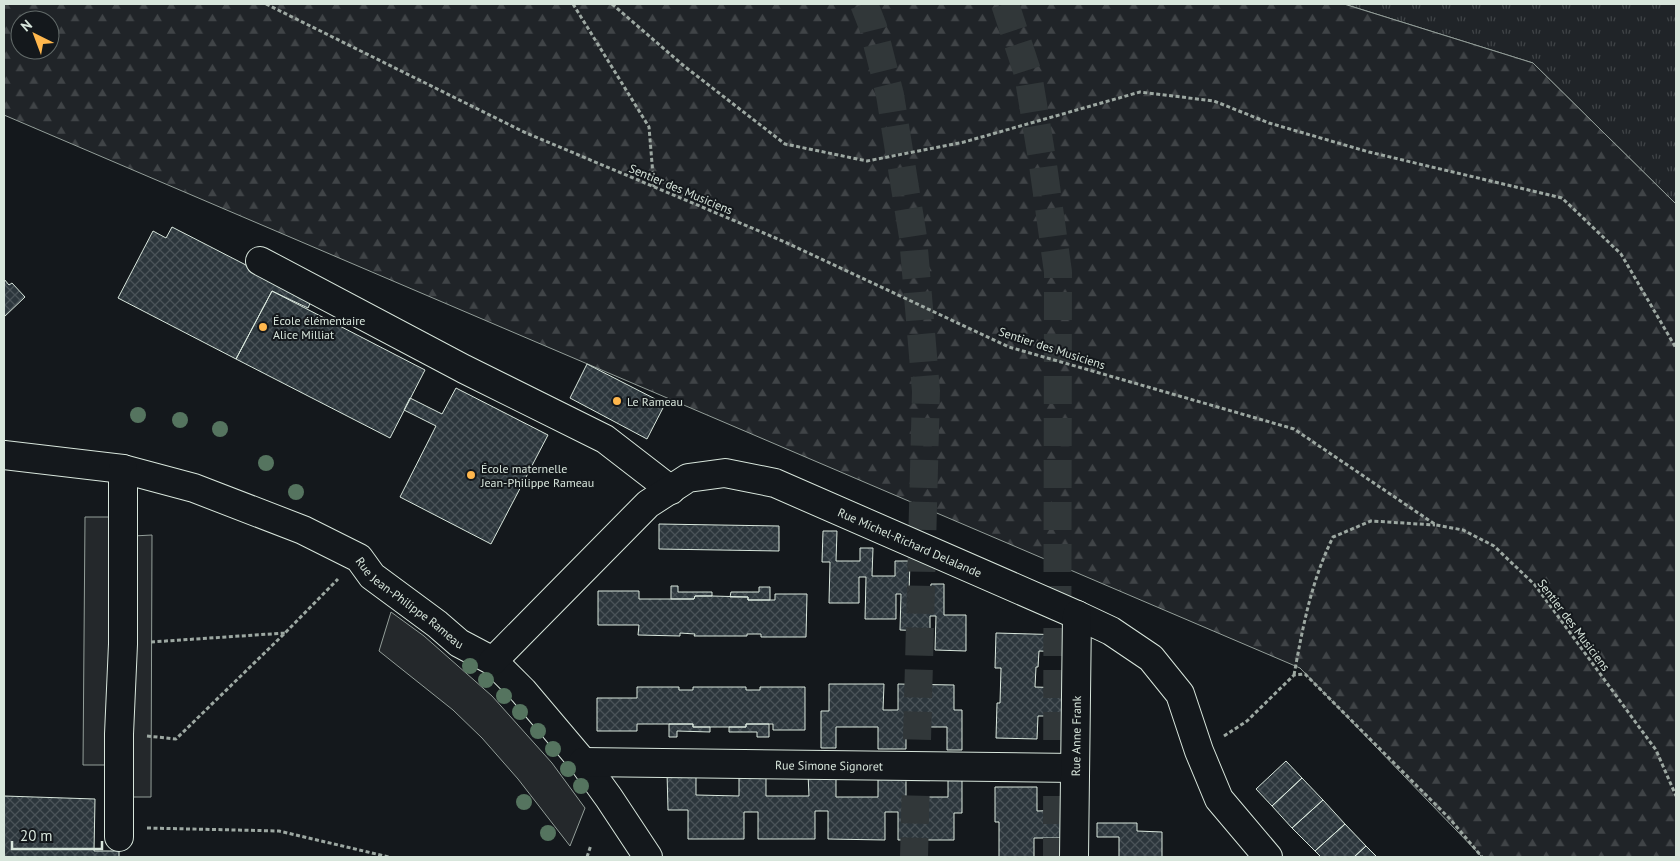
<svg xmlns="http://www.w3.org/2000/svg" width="1680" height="861" font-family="'PT Sans',sans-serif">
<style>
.grass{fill:url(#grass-tufts);stroke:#939e99}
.forest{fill:url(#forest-firs);stroke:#939e99;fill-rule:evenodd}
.parking{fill:#24282b;stroke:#939e99}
.building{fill:url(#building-cross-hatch);stroke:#d8e6dc}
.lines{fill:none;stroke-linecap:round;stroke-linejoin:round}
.highway-tunnel{stroke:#313739;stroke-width:28;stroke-dasharray:28 14;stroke-linecap:butt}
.minor-casing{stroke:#d8e6dc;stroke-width:30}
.path{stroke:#9da8a2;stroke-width:3;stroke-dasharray:4 2.5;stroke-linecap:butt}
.minor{stroke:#14181c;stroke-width:28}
.tree{fill:#55745f}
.poi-dot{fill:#ffb74d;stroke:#14181c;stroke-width:2}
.labels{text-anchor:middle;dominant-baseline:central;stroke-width:4;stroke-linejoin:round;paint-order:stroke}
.street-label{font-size:12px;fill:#d8e6dc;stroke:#14181c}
.poi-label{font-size:12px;fill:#d8e6dc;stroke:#14181c;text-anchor:start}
</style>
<defs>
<pattern id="grass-tufts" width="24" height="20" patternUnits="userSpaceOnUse" patternTransform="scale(1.25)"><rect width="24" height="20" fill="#202428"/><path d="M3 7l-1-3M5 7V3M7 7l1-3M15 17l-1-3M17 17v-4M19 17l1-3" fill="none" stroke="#404447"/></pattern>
<pattern id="forest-firs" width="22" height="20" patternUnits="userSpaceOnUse" patternTransform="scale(1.25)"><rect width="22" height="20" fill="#202428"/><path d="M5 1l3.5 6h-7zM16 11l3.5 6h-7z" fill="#404447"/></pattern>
<pattern id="building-cross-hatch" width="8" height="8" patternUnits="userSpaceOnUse" patternTransform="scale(1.25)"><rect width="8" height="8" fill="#2c363c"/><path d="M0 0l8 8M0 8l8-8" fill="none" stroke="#4a5358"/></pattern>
</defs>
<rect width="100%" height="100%" fill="#14181c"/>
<path class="grass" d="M1344,4h332v200l-143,-141z"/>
<path class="forest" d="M4,4h1340l189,59 143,141v653h-194l-182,-189 -1296,-553zM20,20h30v30h-30z"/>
<path class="parking" d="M85,517h48v19l19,-1 -1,262h-27v-32h-41z
M391,612l33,24 68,60 60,67 33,45 -15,38 -52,-67 -36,-41 -29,-28 -74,-59z"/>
<path class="building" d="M172,227l140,72 -4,9 -36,-17 -36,68 -118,-61 35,-67 13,7z
M4,279l5,6 3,-2 13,14 -21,20z
M272,291l153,79 -35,68 -154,-79z
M587,364l78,40 -18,35 -77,-41z
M456,388l92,47 -57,109 -91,-47 36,-71 -32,-16 6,-12 32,16z
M659,524l120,2v25l-120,-2z
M823,531h14l-1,30h24v-13h13l-1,28h23v-15h15l-1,32 21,1 1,-10h13v31h22v36l-31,-1 1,-34h-6v15l-30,-1 1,-36h-5v25h-31l1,-42h-7v26h-30l1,-41h-8z
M671,586h7v6h34v4h-17l-1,3h-23z
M759,587h11v13h-22v-3h-18l1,-5h28z
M598,591h41v8h55l1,-3h17l36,1v3h27v-6h32l-1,43h-45v-3h-14v2h-53l1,-2 -15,-1v3l-42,-1 1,-10h-41z
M996,633l71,2v17l-28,-1 -1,16h-2l-1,20 32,1v28h-29l-1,23 -41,-1 1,-35h3l1,-35h-6z
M829,684h55l-1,26h15v-26l56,1v25h8v40h-15v-23h-41v22h-28v-22h-42v21h-15v-37h8z
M637,687h42v3h14v-3h53v3h14v-3h45v43h-32v-6h-27v3h-53v-3h-56v7h-40v-33h40z
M669,724h24v3h17v5l-33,-1v6h-8z
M746,724h23v13h-12v-5h-28v-5h17z
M1286,761l16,17 -30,28 -16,-17z
M667,772l29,1v22l43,1v-22h27v22h43l-1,-22 28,1v22h42v-23h28v23h42v-24h14v40h-8v27h-56v-28h-13v28l-57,-1v-28h-13v28h-57v-27h-14v27h-56v-29h-20z
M1302,778l21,22 -31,28 -20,-22z
M995,787h42v24l28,-1v28h-31v19h-35v-35h-4z
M4,796l91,3 -1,52h25v6h-115z
M1323,800l22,24 -30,27 -23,-23z
M1097,823h40v8l25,1v25h-43v-20h-22z
M1345,824l21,22 -12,11h-33l-6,-6z
M1366,846l11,11h-23z"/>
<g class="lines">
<path class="highway-tunnel" d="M864,4l9,23 17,68 23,142 13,154 -12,466
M1005,4l23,70 15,91 15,107 -1,585"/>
<g class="minor-casing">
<g id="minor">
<path d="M260,261l204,108 141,70 66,51"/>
<path id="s1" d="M4,455l119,14 71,19 109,42 56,28 13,18 65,48 22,19 34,18 30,30 60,71 26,36 39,59"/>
<path id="s2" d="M493,661l155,-157 40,-26 37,-5 50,10 302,132 34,16 40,27 29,36 19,57 20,48 49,58"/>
<path id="s3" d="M583,762l492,6"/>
<path d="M119,837v-103l4,-90v-175"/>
<path id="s4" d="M1074,857l3,-242"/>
</g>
</g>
<path class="path" d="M266,4l258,128 261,110 224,105 285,82 142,96 27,5 31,16 41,39 121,165 20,46
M573,4l76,123 5,60
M612,4l72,62 101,78 82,17 97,-19 176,-50 74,9 55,22 100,29 193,46 59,56 55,94
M151,642l134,-9
M1294,675c9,-49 17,-93 39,-138l38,-16 64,4
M147,736l29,3 109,-106 53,-54
M1224,736l23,-15 47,-46 11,-1 145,145 32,38
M147,828l132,3 110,26
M587,857l4,-12"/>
<use href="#minor" class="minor"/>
</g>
<g class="tree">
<circle cx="138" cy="415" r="8"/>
<circle cx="180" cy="420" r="8"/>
<circle cx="220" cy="429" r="8"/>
<circle cx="266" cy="463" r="8"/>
<circle cx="296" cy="492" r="8"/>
<circle cx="470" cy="666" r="8"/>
<circle cx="486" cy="680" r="8"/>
<circle cx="504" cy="696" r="8"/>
<circle cx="520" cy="712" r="8"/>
<circle cx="538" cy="731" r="8"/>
<circle cx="553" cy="749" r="8"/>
<circle cx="568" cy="769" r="8"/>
<circle cx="581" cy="786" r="8"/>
<circle cx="524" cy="802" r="8"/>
<circle cx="548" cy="833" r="8"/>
</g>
<g class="poi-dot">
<circle cx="263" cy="327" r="5"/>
<circle cx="617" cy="401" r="5"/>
<circle cx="471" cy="475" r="5"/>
</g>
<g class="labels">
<g class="street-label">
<text transform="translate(681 189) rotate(23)">Sentier des Musiciens</text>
<text transform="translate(1052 348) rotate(18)">Sentier des Musiciens</text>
<text stroke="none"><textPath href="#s2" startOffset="504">Rue Michel-Richard Delalande</textPath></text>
<text stroke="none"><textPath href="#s1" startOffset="441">Rue Jean-Philippe Rameau</textPath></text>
<text transform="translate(1574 625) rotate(53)">Sentier des Musiciens</text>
<text stroke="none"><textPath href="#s4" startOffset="121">Rue Anne Frank</textPath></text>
<text stroke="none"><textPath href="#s3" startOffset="246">Rue Simone Signoret</textPath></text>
</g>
<g class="poi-label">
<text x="273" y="320">École élémentaire<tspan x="273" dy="14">Alice Milliat</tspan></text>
<text x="627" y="401">Le Rameau</text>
<text x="481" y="468">École maternelle<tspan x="481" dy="14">Jean-Philippe Rameau</tspan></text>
</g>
</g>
<rect width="1680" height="861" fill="none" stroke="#d8e6dc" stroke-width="10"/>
<g transform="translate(35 35) rotate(318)"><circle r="24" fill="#14181c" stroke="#626a69"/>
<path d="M0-4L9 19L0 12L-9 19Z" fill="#ffb74d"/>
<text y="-8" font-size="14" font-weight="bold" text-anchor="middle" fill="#d8e6dc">N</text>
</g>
<path d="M12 841v8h90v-8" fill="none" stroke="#d8e6dc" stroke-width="2.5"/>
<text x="20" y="841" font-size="15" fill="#d8e6dc" stroke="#14181c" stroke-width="4" paint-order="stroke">20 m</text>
</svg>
